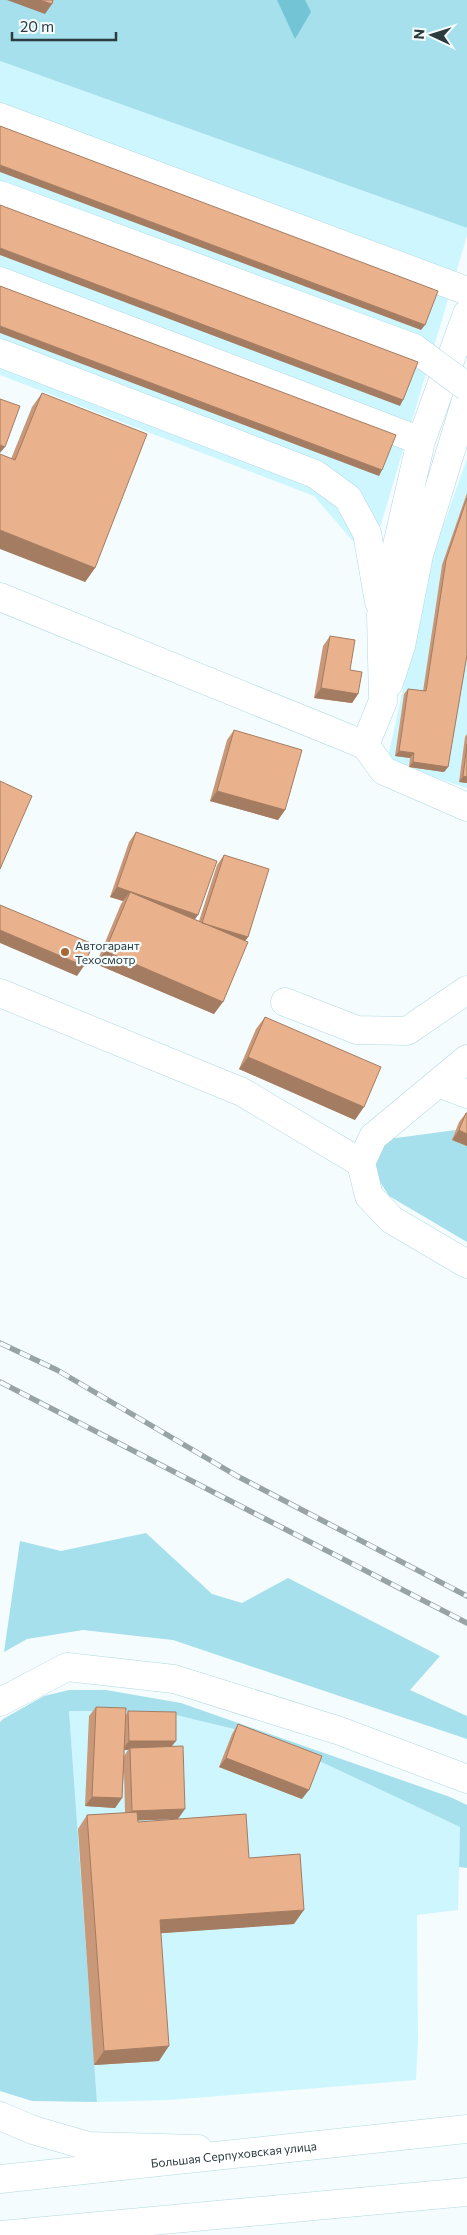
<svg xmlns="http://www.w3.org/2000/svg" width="467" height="2235" font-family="Commissioner,sans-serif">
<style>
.built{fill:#cef6fe}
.green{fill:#a6e0ec}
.water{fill:#73c4d4}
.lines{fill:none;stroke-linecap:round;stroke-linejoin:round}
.minor-casing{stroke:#b1d9e1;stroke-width:29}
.major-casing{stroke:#b1d9e1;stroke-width:29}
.minor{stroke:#fff;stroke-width:28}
.major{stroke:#fff;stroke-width:28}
.rail-casing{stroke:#98a3a5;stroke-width:5.5}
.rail{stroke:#f5fcfe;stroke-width:4;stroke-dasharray:11;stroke-linecap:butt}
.minor-bridge-casing{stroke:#b1d9e1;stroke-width:29;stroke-linecap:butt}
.minor-bridge{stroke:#fff;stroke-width:28}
.wall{fill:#c89878;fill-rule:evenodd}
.shaded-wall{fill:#a37c62}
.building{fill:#e9b18c;stroke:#a37c62}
.poi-dot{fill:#a96734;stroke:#f5fcfe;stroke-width:2}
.labels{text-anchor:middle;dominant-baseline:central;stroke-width:4.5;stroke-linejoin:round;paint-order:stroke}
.poi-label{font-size:12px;fill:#2b3b3e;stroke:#f5fcfe;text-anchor:start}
.street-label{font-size:12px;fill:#2b3b3e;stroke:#f5fcfe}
</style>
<rect width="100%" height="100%" fill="#f5fcfe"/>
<path class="built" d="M0,61l467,167v8l-97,325 -56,-65 -314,-121z
M467,459v329l-58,-19 -21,-12 45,-203z
M69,1711h90l109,26 192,90 -2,83 -41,5 1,126 -2,39 -246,20 -73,2z"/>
<path class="green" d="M0,0h467v228l-467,-167z
M456,1130l-4,10 15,6v96l-78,-46 -18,-28 10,-28z
M146,1533l66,61 30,9 46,-25 152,78 -30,34 57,26v23l-294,-99 -90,-10 -56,9 -23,13 16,-111 41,10z
M69,1690h37l75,13 269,94 17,8v63l-8,-1 1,-40 -192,-90 -109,-26h-90l28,391 -65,-1 -32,-10v-369l3,-3 41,-23z"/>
<path class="water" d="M277,0h28l6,12 -16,27z"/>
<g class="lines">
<g class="minor-casing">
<path id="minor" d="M0,117l467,174
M0,195l414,153
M0,281l421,160
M467,314l-46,127 -40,174 2,86 -18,44 19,26 83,36
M0,353l315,121 33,24 19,35 12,69
M0,597l365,148
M389,683l12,-37 18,-91 48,-158
M0,993l242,99 119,71
M285,1002l72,28 50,1 60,-41
M467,1059l-94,78 -12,26 8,33 23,24 75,44
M438,1083l29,11
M0,1702l67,-35 107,12 166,52 127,48
M0,2116l33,14 55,16 110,3"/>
</g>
<g class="major-casing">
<g id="major">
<path id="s1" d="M0,2179l467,-50"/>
<path d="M0,2235l467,-43"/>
</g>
</g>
<use href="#minor" class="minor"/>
<use href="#major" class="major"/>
<g class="rail-casing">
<path id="rail" d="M0,1343l57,27 180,106 230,120
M0,1382l467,241"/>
</g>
<use href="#rail" class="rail"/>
<g class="minor-bridge-casing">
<path id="minor-bridge" d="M414,348l53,39"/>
</g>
<use href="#minor-bridge" class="minor-bridge"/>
</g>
<path class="wall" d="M42,393l53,175 -10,14 -74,-123 21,-52z
M467,493v162l-19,112 -4,5 -35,-5 1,-9 -15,-2 9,-62 4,-5 15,2 19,-126z
M330,636l20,34 8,24 -6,9 -38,-5 9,-52z
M234,730l51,80 -7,10 -68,-19 17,-61z
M467,734v49l-8,-1 6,-45z
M136,832l59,88 4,1 18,-56 7,-10 24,82 -3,4 -31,73 -118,-50 25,-60 2,-3 -13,-4 19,-55z
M265,1017l90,103 -116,-51 17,-40z
M466,1113h1v33l-15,-6 7,-18z
M96,1707l30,8 2,-4 44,36 6,72 -40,1v2l111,36 45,66 -133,9 -2,128 -65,4 -16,-236 9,-14 38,-2 -1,-42 -2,27 -7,10 -30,-2 4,-90zM124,1750h4l-4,6z
M238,1724l64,75 -83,-32 13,-33z"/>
<path class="shaded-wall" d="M7,0h33l12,4 -7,10z
M0,165l425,160 -4,5 -421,-158z
M0,248l403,152 -3,6 -400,-151z
M0,326l382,144 -3,6 -379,-143z
M0,445l5,2 -5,6z
M0,530l95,38 -10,14 -85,-33z
M321,688l37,6 -6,9 -38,-5z
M399,751l15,2 -4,5 -15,-2z
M413,762l35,5 -4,5 -35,-5z
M463,776l4,1v6l-8,-1z
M217,791l68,19 -7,10 -68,-19z
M117,887l81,28 -7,10 -61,-33 -7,9 -13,-4z
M202,923l46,14 -7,10z
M0,930l84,36 -7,10 -77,-33z
M105,951l118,51 -9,12 -118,-50z
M248,1057l116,50 -9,13 -116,-51z
M459,1130l8,4v12l-15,-6z
M129,1741h47l-7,9 -39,-2 -2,2h-6z
M226,1758l83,32 -7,9 -83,-32z
M92,1797l30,1 -7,10 -30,-2z
M185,1809l-7,10 -52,2 6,-10z
M304,1910l-10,14 -144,10 10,-14z
M169,2046l-10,15 -65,4 10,-14z"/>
<path class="building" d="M40,0h13l-1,4z
M0,126l438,165 -13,34 -425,-160z
M0,205l418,157 -15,38 -403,-152z
M0,286l396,149 -14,35 -382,-144z
M42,393l105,41 -52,134 -95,-38v-76l15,6z
M0,399l20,7 -15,41 -5,-2z
M467,498v157l-19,112 -35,-5 1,-9 -15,-2 9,-62 18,2 20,-131z
M330,636l25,4 -5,30 12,2 -4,22 -37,-6z
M234,730l68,20 -17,60 -68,-19z
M467,744v33l-4,-1z
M0,781l32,15 -32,73z
M136,832l81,29 -19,54 -81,-28z
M224,855l45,14 -21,68 -46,-14z
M130,892l118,50 -25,60 -118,-51z
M0,905l93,39 -9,22 -84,-36z
M265,1017l116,50 -17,40 -116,-50z
M466,1113h1v21l-8,-4z
M96,1707l30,1 -4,90 -30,-1z
M128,1711l48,1v29h-47z
M238,1724l84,32 -13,34 -83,-32z
M183,1746l2,63 -53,2 -2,-63z
M137,1812l1,10 108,-8 3,44 51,-4 4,56 -144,10 9,126 -65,5 -17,-236z"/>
<circle class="poi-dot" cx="65" cy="952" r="5"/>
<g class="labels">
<g class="poi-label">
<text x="75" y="945">Автогарант<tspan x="75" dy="14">Техосмотр</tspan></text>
</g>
<g class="street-label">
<text stroke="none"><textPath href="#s1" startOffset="235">Большая Серпуховская улица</textPath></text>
</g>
</g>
<g transform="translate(432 35) rotate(274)" stroke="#f5fcfe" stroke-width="4" paint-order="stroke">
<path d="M0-4L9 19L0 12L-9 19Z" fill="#2b3b3e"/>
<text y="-8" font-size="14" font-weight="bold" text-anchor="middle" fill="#2b3b3e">N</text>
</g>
<path d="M12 32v8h104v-8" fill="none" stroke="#2b3b3e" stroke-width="2.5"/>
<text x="20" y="32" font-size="15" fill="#2b3b3e" stroke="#f5fcfe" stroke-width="4" paint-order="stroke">20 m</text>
</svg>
